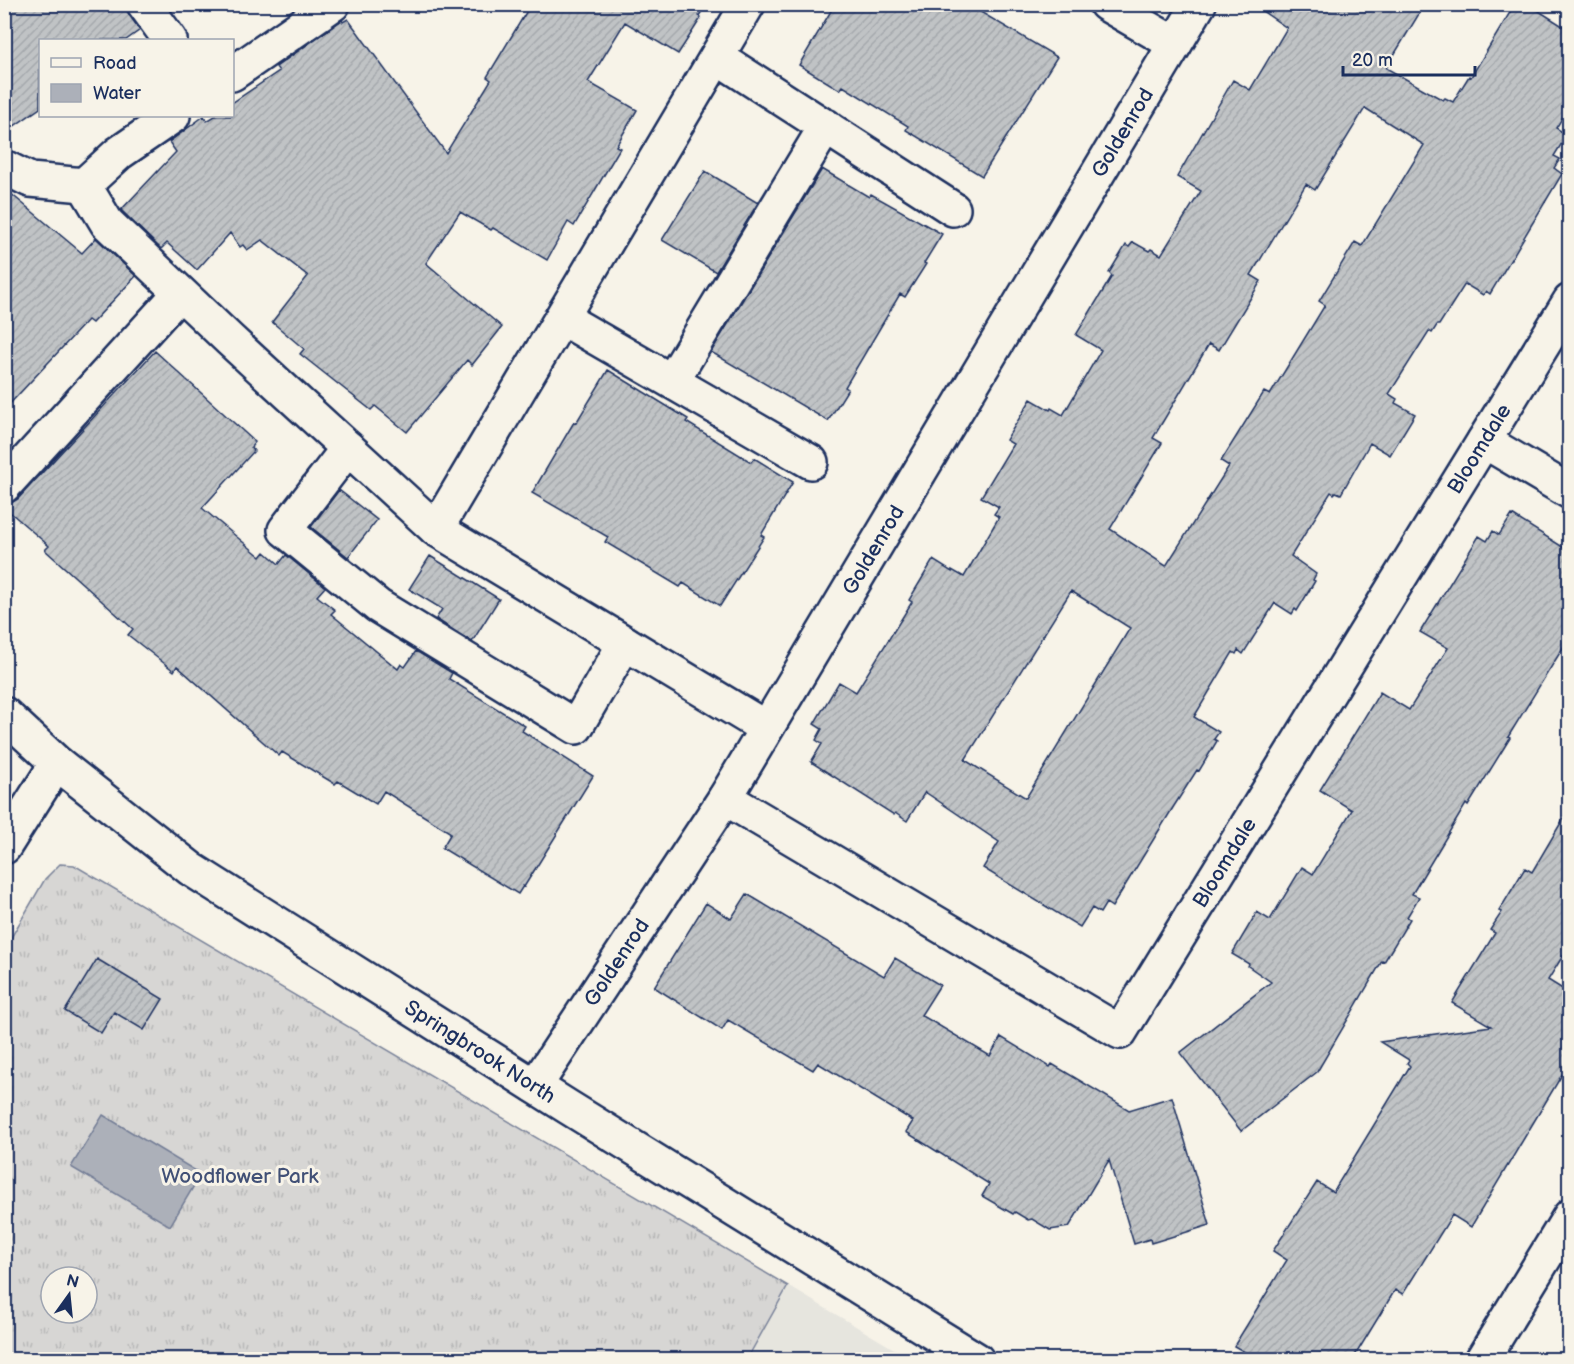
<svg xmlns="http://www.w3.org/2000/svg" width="1574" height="1364" font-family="'Balsamiq Sans',sans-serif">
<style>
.built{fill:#e6e5de}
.grass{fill:url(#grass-tufts);stroke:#798299;stroke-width:1.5;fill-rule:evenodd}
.water{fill:#acb0b9;stroke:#727c95;stroke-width:1.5}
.building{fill:url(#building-hatch);stroke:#1b2f5e;stroke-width:1.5;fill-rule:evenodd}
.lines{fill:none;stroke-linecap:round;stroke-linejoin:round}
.minor-casing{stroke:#1b2f5e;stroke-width:38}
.minor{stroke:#f7f3e8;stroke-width:33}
.labels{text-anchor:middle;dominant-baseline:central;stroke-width:6;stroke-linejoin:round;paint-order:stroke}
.street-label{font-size:21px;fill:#1b2f5e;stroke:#f7f3e8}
.park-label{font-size:21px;fill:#415076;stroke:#f7f3e8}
</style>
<defs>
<pattern id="grass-tufts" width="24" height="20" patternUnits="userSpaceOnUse" patternTransform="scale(1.5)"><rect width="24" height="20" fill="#d7d6d4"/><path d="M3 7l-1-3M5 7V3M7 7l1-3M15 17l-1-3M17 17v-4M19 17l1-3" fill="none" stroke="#b8b8b8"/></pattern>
<pattern id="building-hatch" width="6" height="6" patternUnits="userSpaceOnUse" patternTransform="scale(1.5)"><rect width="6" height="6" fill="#c0c3c5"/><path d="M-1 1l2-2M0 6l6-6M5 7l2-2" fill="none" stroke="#a4a8ac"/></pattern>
</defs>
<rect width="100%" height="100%" fill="#f7f3e8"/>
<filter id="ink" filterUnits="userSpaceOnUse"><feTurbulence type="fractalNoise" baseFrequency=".0167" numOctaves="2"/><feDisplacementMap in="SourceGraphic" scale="12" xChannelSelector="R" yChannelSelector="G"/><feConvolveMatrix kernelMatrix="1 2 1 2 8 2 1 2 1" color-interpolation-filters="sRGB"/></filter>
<g filter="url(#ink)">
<path class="built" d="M788,1286l123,73 -164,1z"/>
<path class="grass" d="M60,864l14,1 714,421 -41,73 -742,1v-412l40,-69zM51,1277h36v36h-36z"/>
<path class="water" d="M103,1115l98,59 -31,52 -99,-59z"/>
<path class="building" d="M4,4h121l4,11 11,15 -14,10h-86v68l-36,25z
M531,4h175l-7,12 2,2 -23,36 -53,-32 -37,60 49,28 -21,36 4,2 -46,78 -6,-4 -21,38 -54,-32 -2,2 -31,-18 -34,51 76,64 -30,38 -5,-5 -60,72 -32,-26 -4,4 -71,-56 4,-5 -32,-27 36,-46 -46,-36 -15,10 -4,-5 -3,2 -10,-14 -33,37 -30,-27 -6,6 -40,-39 55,-58 -7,-10 35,-26 3,5 8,-5h17v-13l47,-32 -3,-4 66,-47 1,2 5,-3 98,134 45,-73 -4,-3z
M835,4h132l90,53 -75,119 -76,-46 2,-4 -65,-40 -3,4 -41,-25z
M1252,4h173l-39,64 57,32 2,-2 8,4 16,-26 2,1 44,-73h13l41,26v77l-13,21 11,7 -13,21 6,3 -6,9 8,6 -72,120 -4,-3 -3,4 -18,-11 -26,41h-2l-5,8 -3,-2 -40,63 8,5 -2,4 20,11 -25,41 -20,-12 -29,51 -5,-2 -2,2 -3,-2 -40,64 25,18 -3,6 2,1 -18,30 -2,-2 -3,5 -17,-11 -32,51 -5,-4 -2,4 -3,-2 -39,65 25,15 -5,7 3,2 -18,30 -2,-1 -23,36 -62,101 -6,-4 -6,10 -8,-5 -12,19 -97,-59 16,-26 -74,-50 -18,29 -12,-8 -1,2 -83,-53 11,-18 -6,-4 6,-11 -8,-5 25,-42 17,10 56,-90 -3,-2 24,-40 19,12v-2l12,7 35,-60 -5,-3 5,-7 -18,-10 32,-53 -7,-4 25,-41 19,11 1,-2 12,7 38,-65 -25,-15 36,-59 -3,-3 17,-28 3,2 4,-5 16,9 2,-2 10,6 40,-64 -24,-14 56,-97 17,10 37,-62zM1365,108l59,37 -62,101 -7,-4 -36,59 6,4 -55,90 -6,-3 -43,69 8,5 -63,100 -56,-37 52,-86 -9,-5 56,-94 10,6 42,-69 -10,-6 55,-91 9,6zM1071,591l59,37 -104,170 -61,-38z
M822,169l47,28 2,-3 71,40 -18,29 2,1 -21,33 -5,-3 -55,93 3,2 -20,32 -117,-69z
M705,171l53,32 -42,69 -54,-32z
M4,188l78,65 14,-15 40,38 -44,47 -4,-3 -84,90z
M155,351l100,91 -4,5 3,4 -52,57 59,49 4,-5 14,12 7,-9 39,32 -8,9 18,14 -4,4 67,55 3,-5 4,3 11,-16 36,22 -3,6 76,47 -3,5 71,45 -69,111 -1,-1 -5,8 -76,-46 9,-15 -67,-42 -8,13 -38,-23 -3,3 -53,-32 -3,4 -102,-90 -3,5 -46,-36 5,-6 -88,-79 4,-4 -45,-39 14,-8z
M608,370l80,49 -2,3 65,40 3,-4 39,24 -32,53 3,2 -44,69 -37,-23 -3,4 -75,-45 3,-5 -76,-44 42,-71 2,1z
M339,490l38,30 -29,37 -37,-30z
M1512,515l57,36v87l-61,99 2,1 -42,68 -2,-2 -54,90 7,3 -12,20 3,2 -26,43 -2,-1 -65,111 -76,59 -61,-78 91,-71 -23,-16 1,-2 -17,-10 25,-42 13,8 32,-53 11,7 39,-64 -32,-20 60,-98 29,18 39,-62 -28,-16 59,-96 8,5 6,-10 6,4z
M430,556l69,43 -27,43 -36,-23 6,-10 -33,-20z
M1569,809v137l-21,34 21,13v70l-98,164 -19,-12 -49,79 -8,-4 -42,69h-96l-23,-13 53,-86 -14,-9 44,-69 16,10 77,-126 -3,-3 2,-3 -29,-18 111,-16 -39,-23 43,-70 -5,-3 12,-18 -3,-1 26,-43 7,4z
M747,894l137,82 11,-18 45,27 -19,30 69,41 11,-19 49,30 2,-3 77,46 43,-13 38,128 -59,18 -1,-4 -16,5 -25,-84 -40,67 -19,3 -18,-11 -4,1 -13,-8 -2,2 -31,-18 7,-12 -83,-52 7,-11 -95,-58 -5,7 -85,-50 -6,10 -68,-43 52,-84 25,16z
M97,959l66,40 -19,31 -30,-18 -13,21 -36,-22z"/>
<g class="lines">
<g class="minor-casing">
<g id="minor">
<path d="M144,4l26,36"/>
<path d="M1106,4l69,40"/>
<path d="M717,57l236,152"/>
<path d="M232,74l101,-70"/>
<path d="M173,116l-54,37 -35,32 23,38 123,117 206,189 330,199"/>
<path d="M4,167l26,13 54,5"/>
<path d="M562,318l249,144"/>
<path d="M672,381l154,-255"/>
<path d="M1484,441l86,51"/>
<path d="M348,448l-63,82 93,76 198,121 49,-84"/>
<path d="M4,486l176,-193"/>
<path d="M436,529l312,-525"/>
<path id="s1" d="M4,714l53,49 134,106 377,238 409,253"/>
<path id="s2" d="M725,798l395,234 450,-731"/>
<path d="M4,847l53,-84"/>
<path id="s3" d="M535,1086l190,-288 474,-794"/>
<path d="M1482,1360l88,-144"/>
</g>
</g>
<use href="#minor" class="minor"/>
</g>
</g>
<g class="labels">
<g class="street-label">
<text stroke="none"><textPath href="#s3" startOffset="1120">Goldenrod</textPath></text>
<text stroke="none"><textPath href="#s2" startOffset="1144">Bloomdale</textPath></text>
<text stroke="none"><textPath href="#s3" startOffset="634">Goldenrod</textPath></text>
<text stroke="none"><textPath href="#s2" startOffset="658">Bloomdale</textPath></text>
<text stroke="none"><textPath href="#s3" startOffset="148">Goldenrod</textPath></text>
<text stroke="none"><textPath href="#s1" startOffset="585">Springbrook North</textPath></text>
</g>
<g class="park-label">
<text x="240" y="1176">Woodflower Park</text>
</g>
</g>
<rect width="1574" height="1364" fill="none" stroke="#f7f3e8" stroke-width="24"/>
<rect x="12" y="12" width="1550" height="1340" fill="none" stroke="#1b2f5e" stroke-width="2" filter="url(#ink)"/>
<rect x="39" y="39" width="195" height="78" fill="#f7f3e8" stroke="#9fa5b1" stroke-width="1.5"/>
<rect x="51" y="58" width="30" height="9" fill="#f7f3e8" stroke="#9fa5b1" stroke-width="1.5"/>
<text x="93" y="69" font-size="18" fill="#1b2f5e">Road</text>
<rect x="51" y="84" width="30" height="18" fill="#acb0b9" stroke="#9fa5b1" stroke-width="1.5"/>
<text x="93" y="99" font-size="18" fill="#1b2f5e">Water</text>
<g transform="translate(69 1295) rotate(15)"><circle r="28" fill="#f7f3e8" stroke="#9fa5b1" stroke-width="1.5"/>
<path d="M0-4.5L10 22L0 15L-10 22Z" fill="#1b2f5e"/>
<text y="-9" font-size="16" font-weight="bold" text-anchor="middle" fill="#1b2f5e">N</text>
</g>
<path d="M1343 66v9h132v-9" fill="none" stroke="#1b2f5e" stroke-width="3"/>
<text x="1352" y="66" font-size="18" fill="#1b2f5e" stroke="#f7f3e8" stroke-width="4.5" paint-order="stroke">20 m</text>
</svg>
